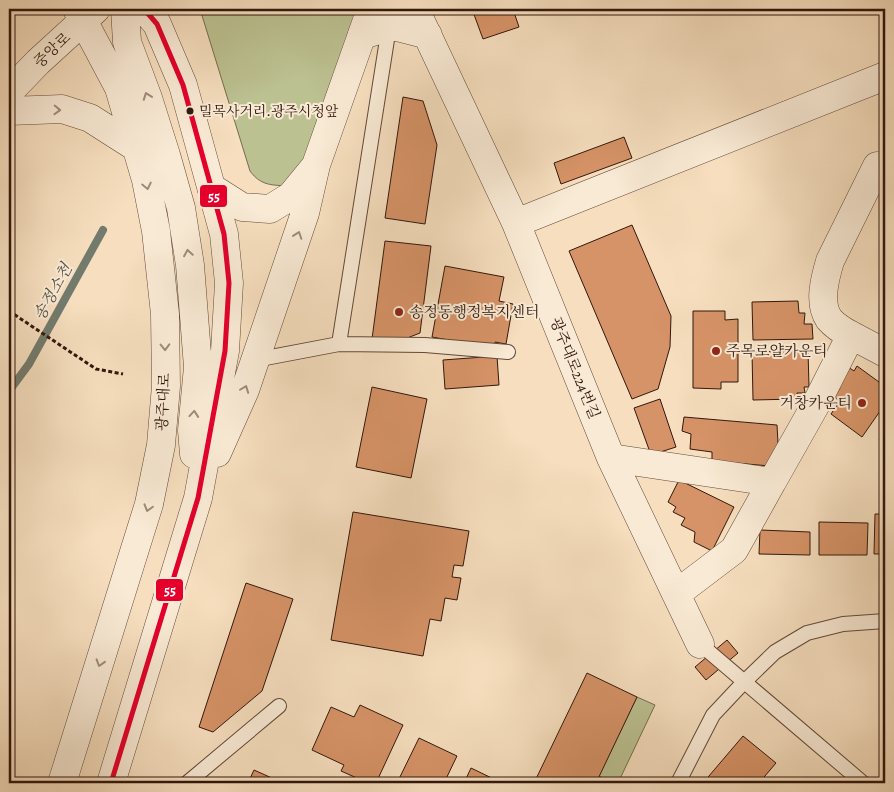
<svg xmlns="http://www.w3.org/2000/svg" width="894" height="792" font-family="Alegreya,'Noto Serif KR',serif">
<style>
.green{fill:#bcc191;stroke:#766c4f}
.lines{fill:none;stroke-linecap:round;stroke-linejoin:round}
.stream{stroke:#727b6d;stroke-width:8}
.building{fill:#d69367;stroke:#31170d}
.service-casing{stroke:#624939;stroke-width:16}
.minor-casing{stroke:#624939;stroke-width:29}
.tertiary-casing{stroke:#624939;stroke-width:29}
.path{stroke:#31170d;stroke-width:3;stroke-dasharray:4 2.5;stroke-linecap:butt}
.service{stroke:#f9ead5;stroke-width:14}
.minor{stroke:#f9ead5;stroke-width:28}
.tertiary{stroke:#f9ead5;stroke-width:28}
.bus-1-casing{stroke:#f9ead5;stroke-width:9}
.bus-1{stroke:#e4002b;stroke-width:5}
.oneway{stroke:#9f8b7b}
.bus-dot{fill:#31170d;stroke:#f9ead5;stroke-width:2}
.poi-dot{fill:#8f2418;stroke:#f9ead5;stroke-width:2}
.labels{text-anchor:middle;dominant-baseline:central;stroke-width:4;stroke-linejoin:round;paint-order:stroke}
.bus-label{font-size:14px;fill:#31170d;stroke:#f9ead5;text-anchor:start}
.street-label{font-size:15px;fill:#31170d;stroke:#f9ead5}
.poi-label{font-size:15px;fill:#31170d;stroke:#f9ead5;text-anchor:start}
.water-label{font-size:16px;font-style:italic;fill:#575145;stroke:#f9ead5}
.line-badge{stroke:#f9ead5;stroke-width:2}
.badge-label{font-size:14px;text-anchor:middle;font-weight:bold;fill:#fff}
</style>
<rect width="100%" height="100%" fill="#f6debe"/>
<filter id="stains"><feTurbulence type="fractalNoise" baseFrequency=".004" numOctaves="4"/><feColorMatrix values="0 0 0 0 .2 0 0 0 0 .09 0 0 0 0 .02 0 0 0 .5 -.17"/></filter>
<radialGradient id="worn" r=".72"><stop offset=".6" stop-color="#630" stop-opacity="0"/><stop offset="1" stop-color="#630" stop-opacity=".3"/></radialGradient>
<path class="green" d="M200,9h159l-58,162 -12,15c-17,-1 -28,0 -39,-15z
M637,697l18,8 -37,78h-4l-15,-7z"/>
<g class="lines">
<path class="stream" d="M9,391l20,-27 74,-134"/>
</g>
<path class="building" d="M472,9h41l6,18 -36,12z
M403,97l20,4 14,44 -12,79 -40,-6z
M624,137l8,21 -71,26 -7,-21z
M632,225l39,91 -1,31 -12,42 -26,10 -63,-148z
M385,241l46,5 -11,87 -23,9 -25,-3z
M445,266l59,11 -5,24 14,3 -7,40 -11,-2 -1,6 -62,-11z
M798,301l1,12h6l-1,11h8l1,15 -60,1 -1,-38z
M693,311h32v9l13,-1v63h-17v7l-28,-1z
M808,350l1,37h-5l1,6h-8l1,6 -45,1 -1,-48z
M497,356l2,29 -54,4 -2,-29z
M857,366l22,16 4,-7 2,2v27l-23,33 -31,-23 9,-13 -6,-4 6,-9 -4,-3 12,-18 6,4z
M372,387l55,12 -16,79 -55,-11z
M660,399l16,48 -25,8 -17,-47z
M684,417l93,8 1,18 -8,23 -58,-5v-9l-22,-3 1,-15 -9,-3z
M885,431v13l-6,-4z
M679,480l55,27 -22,44 -18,-9 1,-10 -14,-7 4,-7 -12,-6 3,-5 -8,-5z
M353,512l116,19 -6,35 -9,-1 -2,12 9,1 -4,22 -12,-2 -4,23 -11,-2 -7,37 -92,-16z
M875,514h10v40h-11z
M819,522l49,1 -1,32h-48z
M760,530l50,2v23l-51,-1z
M246,583l47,16 -31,92 -49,41 -14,-5z
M727,640l11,13 -32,27 -11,-13z
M587,673l50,24 -41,86h-62z
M360,705l43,20 -27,58h-8l-27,-12 3,-6 -32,-15 19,-43 23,10z
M743,736l33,27 -17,20h-56z
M419,738l38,18 -13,27h-47z
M471,768l31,15h-38z
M254,770l29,13h-35z"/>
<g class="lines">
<g class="service-casing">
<path id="service" d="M339,344l50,-317
M255,360l84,-16 86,1 83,7
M700,644l163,139
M187,783l92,-77
M678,783l35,-68 31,-33 31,-30 32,-19 36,-9 42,-3"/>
</g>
<g class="minor-casing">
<path id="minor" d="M415,9l101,214 95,235 89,186
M362,35l27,-8h8l31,8
M516,223l369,-147
M851,335c-8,-4 -16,-9 -22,-16 -11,-16 -4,-41 1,-58l47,-95
M611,458l161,24 44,-78 35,-69 34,18
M676,594l58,-44 38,-68"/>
</g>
<g class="tertiary-casing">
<path id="tertiary" d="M125,9l2,33 21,56 18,57 15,53 9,57 8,102 -6,63 2,24
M9,92l29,-30 58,-53
M9,111l53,-2 28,9 47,30
M212,188l30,19 28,2 21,-13 23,-28
M217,453l28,-63 60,-177 11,-48 55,-156
M62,783l87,-279 12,-59 5,-59 -1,-72 -9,-83 -10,-51 -27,-92 -42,-79
M111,783l87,-285 27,-147 4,-68 -5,-49 -41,-149 -26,-61 -13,-15"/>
</g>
<path class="path" d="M9,311l87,58 27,5"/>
<use href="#service" class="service"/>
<use href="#minor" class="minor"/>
<use href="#tertiary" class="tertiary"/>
<g class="bus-1-casing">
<path id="bus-1" d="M111,783l87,-285 27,-147 4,-68 -5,-49 -41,-149 -26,-61 -13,-15"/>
</g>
<use href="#bus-1" class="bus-1"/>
</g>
<defs><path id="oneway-chevron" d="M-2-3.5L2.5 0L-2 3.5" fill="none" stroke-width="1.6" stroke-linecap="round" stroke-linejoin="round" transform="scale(1.25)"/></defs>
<g class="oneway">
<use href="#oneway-chevron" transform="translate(147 96) rotate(-110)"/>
<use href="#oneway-chevron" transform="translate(57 110) rotate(2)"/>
<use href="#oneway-chevron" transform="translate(147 186) rotate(78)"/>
<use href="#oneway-chevron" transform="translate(298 235) rotate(-71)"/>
<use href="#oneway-chevron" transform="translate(188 253) rotate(-99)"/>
<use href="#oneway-chevron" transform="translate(165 347) rotate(89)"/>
<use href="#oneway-chevron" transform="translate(245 389) rotate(-69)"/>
<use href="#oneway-chevron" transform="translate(194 414) rotate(-85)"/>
<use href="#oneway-chevron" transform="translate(148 508) rotate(106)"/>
<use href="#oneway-chevron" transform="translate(100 663) rotate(107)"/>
</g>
<circle class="bus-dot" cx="190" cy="111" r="4.5"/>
<g class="poi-dot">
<circle cx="399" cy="312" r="5"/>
<circle cx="716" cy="351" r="5"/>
<circle cx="862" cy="403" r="5"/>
</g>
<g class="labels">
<g class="bus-label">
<text x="199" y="111">밀목사거리.광주시청앞</text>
</g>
<g class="street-label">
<text transform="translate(52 50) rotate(-43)">중앙로</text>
<text transform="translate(575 368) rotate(68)">광주대로224번길</text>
<text transform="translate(163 402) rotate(-87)">광주대로</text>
</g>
<g class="poi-label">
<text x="409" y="312">송정동행정복지센터</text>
<text x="726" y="351">주목로얄카운티</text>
<text x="852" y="403" text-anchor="end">거창카운티</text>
</g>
<g class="water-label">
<text transform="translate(53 292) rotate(-61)">송정소천</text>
</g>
</g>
<g class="line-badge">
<rect x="199" y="184" width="29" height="24" rx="5" fill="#e4002b"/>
<rect x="155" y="578" width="29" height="24" rx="5" fill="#e4002b"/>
</g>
<g class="badge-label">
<text x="214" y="201">55</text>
<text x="170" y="595">55</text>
</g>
<rect width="894" height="792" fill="none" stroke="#f6debe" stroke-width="30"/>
<rect x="10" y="10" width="874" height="772" fill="none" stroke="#31170d" stroke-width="2.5"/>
<rect x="15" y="15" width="864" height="762" fill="none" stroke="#31170d"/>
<rect width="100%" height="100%" filter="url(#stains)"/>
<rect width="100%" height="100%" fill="url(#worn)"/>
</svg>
